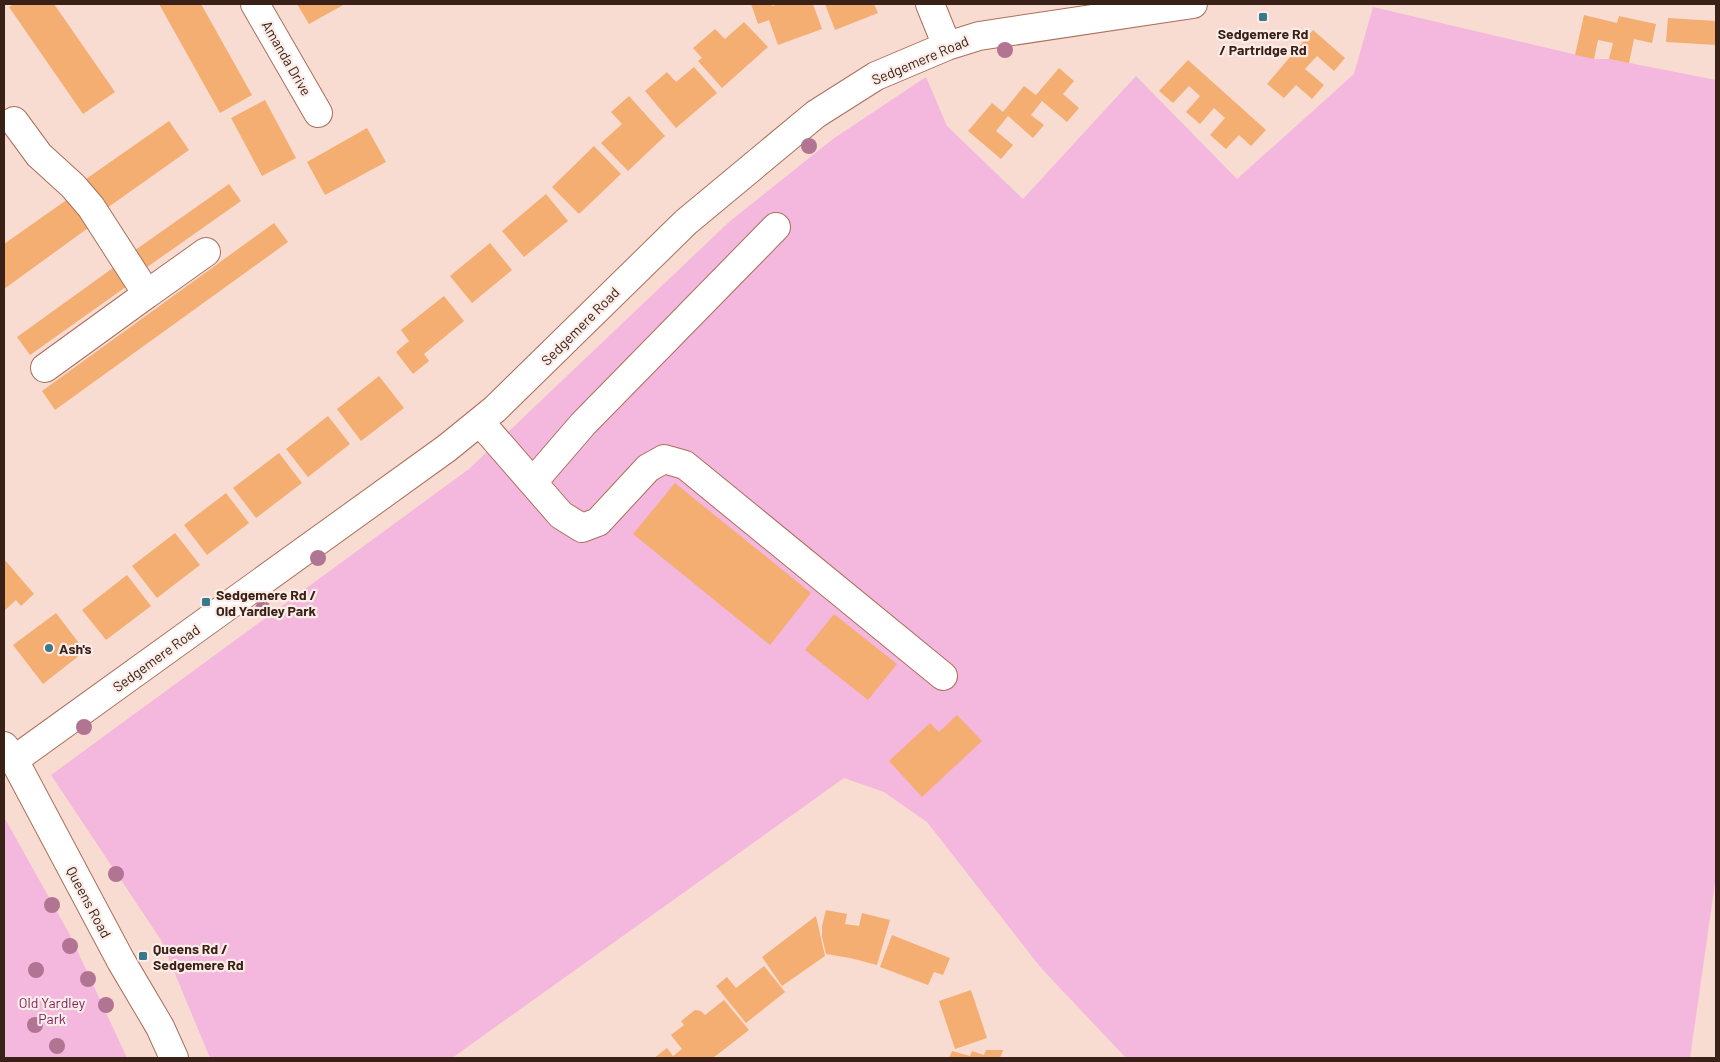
<svg xmlns="http://www.w3.org/2000/svg" width="1720" height="1062" font-family="Barlow,sans-serif">
<style>
.green{fill:#f4b7dd}
.building{fill:#f4ae72}
.lines{fill:none;stroke-linecap:round;stroke-linejoin:round}
.minor-casing{stroke:#ac6f59;stroke-width:30}
.minor{stroke:#fff;stroke-width:28}
.tree{fill:#b27493}
.poi-dot{fill:#39798d;stroke:#fbece7;stroke-width:2}
.labels{text-anchor:middle;dominant-baseline:central;stroke-width:4.5;stroke-linejoin:round;paint-order:stroke}
.poi-label{font-size:14px;font-weight:bold;fill:#3a2118;stroke:#fbece7;text-anchor:start}
.street-label{font-size:14px;fill:#3a2118;stroke:#fbece7}
.park-label{font-size:14px;fill:#781f5f;stroke:#fbece7}
</style>
<rect width="100%" height="100%" fill="#f8dcd2"/>
<path class="green" d="M1373,7l221,52h15l107,21v796l-26,182h-564l-85,-90 -114,-146 -43,-30 -40,-14 -392,280h-242l-49,-118 -110,-165 418,-306 260,-247 104,-83 93,-62 21,49 76,73 113,-123 101,103 117,-105z
M4,817l66,118 57,123h-123z"/>
<path class="building" d="M14,4h40l61,88 -32,22 -74,-107z
M159,4h42l51,91 -32,18z
M297,4h48l-36,20z
M751,4h21v2l7,-2h34l9,25 -44,16 -9,-25 -11,4z
M825,4h49l4,9 -43,17z
M1584,15l33,8 2,-7 37,8 -4,19 -18,-4 -5,24 -20,-4 4,-16 -15,-3 -4,19 -19,-4z
M1668,18l48,3v24l-50,-3z
M744,22l24,25 -46,41 -24,-27 4,-3 -9,-10 22,-19 10,10z
M1313,30l32,28 -11,13 -17,-15 -12,13 19,16 -12,14 -16,-14 -12,13 -17,-14z
M1188,60l78,70 -15,16 -12,-11 -13,14 -16,-14 15,-17 -11,-10 -14,16 -14,-12 14,-16 -11,-10 -16,17 -14,-12z
M694,67l23,26 -41,35 -31,-37 22,-19 9,10z
M1059,68l15,13 -11,13 16,14 -12,14 -25,-21 -11,14 13,10 -11,13 -25,-22 -12,15 17,14 -12,14 -33,-28 24,-28 11,9 21,-26 12,9z
M629,96l36,40 -37,35 -27,-28 21,-19 -11,-12z
M265,100l31,58 -34,18 -31,-58z
M169,121l20,29 -82,58 -21,-29z
M367,128l19,34 -61,33 -18,-33z
M594,146l27,28 -42,40 -27,-27z
M229,184l12,17 -98,69 -12,-17z
M75,194l20,29 -91,66v-45z
M546,194l22,27 -44,36 -22,-26z
M274,223l14,19 -233,168 -13,-19z
M490,243l22,27 -40,33 -22,-27z
M117,265l13,19 -100,71 -13,-18z
M444,296l20,25 -40,33 5,7 -16,13 -17,-22 13,-11 -8,-11z
M379,376l25,32 -43,33 -24,-32z
M328,416l22,28 -42,33 -22,-28z
M279,453l23,30 -46,35 -23,-30z
M675,483l136,110 -41,52 -137,-111z
M226,493l23,30 -42,32 -23,-30z
M175,533l25,32 -43,33 -25,-32z
M4,559l30,35 -13,12 -5,-6 -12,11z
M127,575l24,31 -45,34 -24,-30z
M56,613l29,38 -42,33 -30,-39z
M834,614l63,50 -29,36 -63,-50z
M957,715l25,26 -60,56 -33,-36 41,-38 9,9z
M826,910l21,4 -2,10 14,2 3,-13 28,7 -13,45 -27,-7 -24,-4 -4,-17v-11z
M816,916l9,40 -43,30 -20,-29z
M892,935l58,23 -7,17 -9,-3 -6,13 -48,-18z
M764,966l21,26 -39,31 -30,-37 11,-9 9,11z
M971,990l16,48 -32,11 -16,-48z
M724,1000l25,30 -36,28h-59l13,-10 6,8 9,-7 -11,-14 13,-10 -3,-4 14,-11 6,1 4,4z
M986,1050h17l-3,8h-51l3,-7 18,5 2,-5 12,4z"/>
<g class="lines">
<g class="minor-casing">
<path id="minor" d="M255,4l63,109
M930,4l17,42
M14,121l25,34 34,31 18,21 56,87 -102,74
M147,294l59,-42
M480,422l81,93 21,13 16,-6 50,-54 16,-9 21,6 258,211
M533,482l50,-58 193,-197
M4,746l10,14 107,201 39,66 14,31
M14,760l433,-312 48,-39 191,-187 130,-108 60,-38 71,-30 32,-10 214,-32"/>
</g>
<use href="#minor" class="minor"/>
</g>
<g class="tree">
<circle cx="1005" cy="50" r="8"/>
<circle cx="809" cy="146" r="8"/>
<circle cx="318" cy="558" r="8"/>
<circle cx="263" cy="609" r="8"/>
<circle cx="84" cy="727" r="8"/>
<circle cx="116" cy="874" r="8"/>
<circle cx="52" cy="905" r="8"/>
<circle cx="70" cy="946" r="8"/>
<circle cx="36" cy="970" r="8"/>
<circle cx="88" cy="979" r="8"/>
<circle cx="106" cy="1005" r="8"/>
<circle cx="35" cy="1025" r="8"/>
<circle cx="57" cy="1046" r="8"/>
</g>
<g class="poi-dot">
<rect x="1258" y="12" width="10" height="10" rx="2.5"/>
<rect x="201" y="597" width="10" height="10" rx="2.5"/>
<circle cx="49" cy="648" r="5"/>
<rect x="138" y="951" width="10" height="10" rx="2.5"/>
</g>
<g class="labels">
<g class="poi-label">
<text x="1263" y="33" text-anchor="middle">Sedgemere Rd<tspan x="1263" dy="16">/ Partridge Rd</tspan></text>
<text x="216" y="594">Sedgemere Rd /<tspan x="216" dy="16">Old Yardley Park</tspan></text>
<text x="59" y="648">Ash's</text>
<text x="153" y="948">Queens Rd /<tspan x="153" dy="16">Sedgemere Rd</tspan></text>
</g>
<g class="street-label">
<text transform="translate(287 58) rotate(60)">Amanda Drive</text>
<text transform="translate(920 60) rotate(-23)">Sedgemere Road</text>
<text transform="translate(580 326) rotate(-45)">Sedgemere Road</text>
<text transform="translate(156 658) rotate(-36)">Sedgemere Road</text>
<text transform="translate(89 902) rotate(62)">Queens Road</text>
</g>
<g class="park-label">
<text x="52" y="1002">Old Yardley<tspan x="52" dy="16">Park</tspan></text>
</g>
</g>
<rect width="1720" height="1062" fill="none" stroke="#3a2118" stroke-width="10"/>
</svg>
